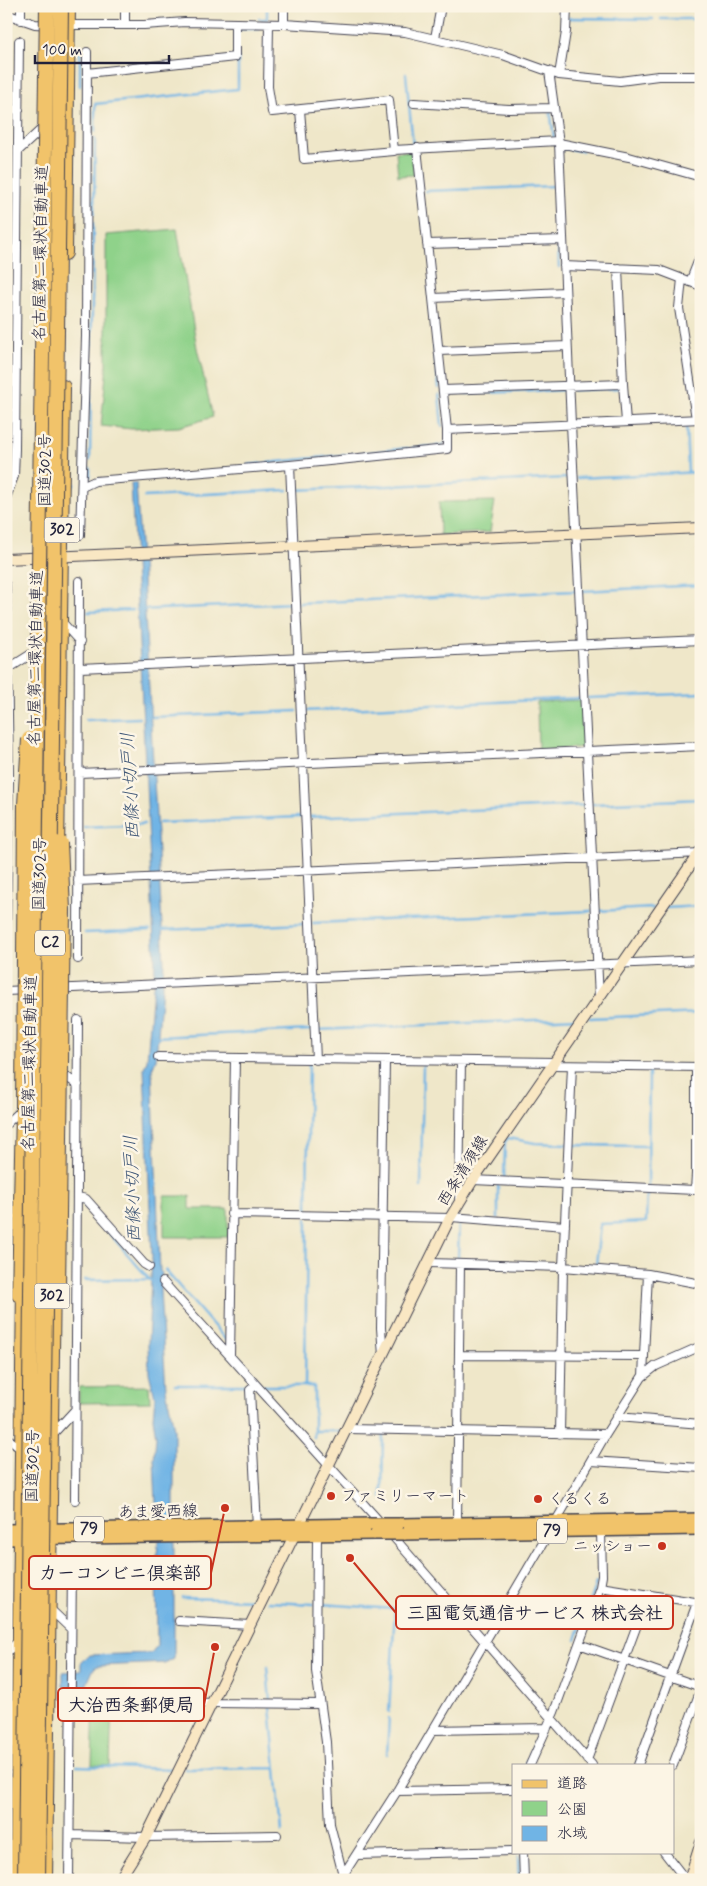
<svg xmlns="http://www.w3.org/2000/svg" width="707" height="1886" font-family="Mynerve,'Klee One',sans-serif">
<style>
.green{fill:#8fd28a;stroke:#587a62}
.water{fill:#70b4e5;stroke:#496b90}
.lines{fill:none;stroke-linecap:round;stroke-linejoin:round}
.stream{stroke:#70b4e5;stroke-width:2.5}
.street-casing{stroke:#414050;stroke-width:10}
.secondary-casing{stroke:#414050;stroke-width:12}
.primary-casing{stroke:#414050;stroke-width:14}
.highway-casing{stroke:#414050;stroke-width:16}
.street{stroke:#fff;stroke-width:8}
.secondary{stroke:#f9e7c3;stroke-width:10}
.primary{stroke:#f1c36a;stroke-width:11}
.highway{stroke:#f1c36a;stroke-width:14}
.primary-bridge-casing{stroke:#414050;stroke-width:14;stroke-linecap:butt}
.highway-bridge-casing{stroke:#414050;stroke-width:16;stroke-linecap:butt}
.primary-bridge{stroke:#f1c36a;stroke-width:11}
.highway-bridge{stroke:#f1c36a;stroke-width:14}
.poi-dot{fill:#c8321e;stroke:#fcf5e5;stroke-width:2}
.labels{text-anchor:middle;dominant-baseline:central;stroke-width:5;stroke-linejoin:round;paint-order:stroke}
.shield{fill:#fcf5e5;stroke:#63616e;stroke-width:1}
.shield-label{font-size:15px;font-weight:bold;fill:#22223b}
.street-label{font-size:16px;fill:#22223b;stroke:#fcf5e5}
.poi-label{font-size:16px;fill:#22223b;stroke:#fcf5e5;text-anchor:start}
.water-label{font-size:18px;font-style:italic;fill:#3d5576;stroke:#fcf5e5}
.leader{fill:none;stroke:#c8321e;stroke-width:2}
.callout-dot{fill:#c8321e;stroke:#fcf5e5;stroke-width:2}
.callout{fill:#fcf5e5;stroke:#c8321e;stroke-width:2}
.callout-label{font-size:18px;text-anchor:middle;font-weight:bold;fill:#22223b}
</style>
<rect width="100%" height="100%" fill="#fcf5e5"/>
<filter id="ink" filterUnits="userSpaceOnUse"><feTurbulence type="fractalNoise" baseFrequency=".02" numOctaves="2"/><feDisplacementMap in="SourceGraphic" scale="10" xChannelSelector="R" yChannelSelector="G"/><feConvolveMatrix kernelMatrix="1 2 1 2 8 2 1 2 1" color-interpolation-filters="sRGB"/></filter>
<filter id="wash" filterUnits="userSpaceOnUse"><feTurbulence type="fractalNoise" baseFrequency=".0096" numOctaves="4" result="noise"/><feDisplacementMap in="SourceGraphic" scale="20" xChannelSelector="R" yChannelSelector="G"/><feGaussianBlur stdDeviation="1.12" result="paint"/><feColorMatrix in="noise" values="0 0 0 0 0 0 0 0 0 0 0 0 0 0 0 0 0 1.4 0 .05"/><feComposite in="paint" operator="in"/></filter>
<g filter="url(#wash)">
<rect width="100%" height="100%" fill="#efe7c9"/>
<path class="green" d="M412,151l2,24 -16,1 -2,-24z
M177,229l20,119 16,69 -34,10 -47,2 -31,-3 5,-52v-139z
M495,501l-5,31 -50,3 -1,-33z
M582,700l2,47 -46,4 -1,-49z
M164,1196h26v13h38v28h-64z
M149,1386l1,16 -71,1v-16z
M94,1701h18l-2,65 -18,-1z"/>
<path class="water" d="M131,483h5l5,75 1,1 22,404 -8,96 -4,10 8,202 2,2 -2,18 6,98 8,40v230l-7,4 -69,3 -4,2 -8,18 -23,1v-15l18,-1v-8l9,-8 61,-2 6,-7 -1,-87 3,-19 1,-20 -4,-16 -2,-45 2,-22 -3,-19 2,-21 -6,-24 -1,-29 4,-88 -8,-188 3,-8 8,-97z"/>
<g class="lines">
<path class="stream" d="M569,18l84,1
M259,19h8v-13
M661,19h40
M238,32v-3h21
M406,74l7,71
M80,86v-37
M550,110l4,28
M95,132v-28l143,-15v-31
M564,148l18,3
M425,191l130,-5
M94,213l1,-74
M558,243l1,24
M6,246h1
M434,346l5,42
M573,390l48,-2
M439,394l3,32
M446,394l119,-4
M6,395h2
M686,423l2,50
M412,448l31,-3 1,-2
M90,460l3,-238
M248,465l160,-17
M90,477v-9
M577,478l124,-6
M295,490l273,-12
M69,491l5,-7
M144,497l144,-7
M582,591l119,-6
M299,603l277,-12
M137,610l156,-7
M88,612l45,-2
M588,698l113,-5
M303,711l278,-13
M152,717l145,-6
M86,720l53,-2
M593,804l108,-5
M308,817l278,-12
M159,823l142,-6
M84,827l60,-3
M666,908l35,-2
M597,911l56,-3
M313,923l278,-12
M161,930l145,-6
M85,933l65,-3
M590,1018l111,-5
M317,1030l261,-12
M155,1037l156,-7
M572,1145l75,1
M504,1178l1,-36 3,-4 27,5 32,1
M648,1185l1,-115
M421,1187l2,-123
M83,1203l66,76
M307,1212l2,-150
M498,1218v-35
M458,1260l1,-40
M596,1266l4,-42 46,-2 1,-32
M165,1270l61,70
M84,1280l65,-1 4,3
M175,1385h73
M264,1386h50v51
M305,1386l2,-167
M314,1431h25
M382,1497l1,-64
M182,1598l76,2
M268,1602l46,2
M321,1604l74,5 -6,103
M586,1611l10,-28
M576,1640l5,-16
M267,1667l3,34
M270,1707l12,125
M387,1754l2,-36
M530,1754l10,-21
M525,1765l2,-5
M77,1766l97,3
M185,1769l91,-1
M518,1857l1,23"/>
</g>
</g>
<g filter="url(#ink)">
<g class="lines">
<g class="street-casing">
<path id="street" d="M125,6v19
M6,14l29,10 14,1
M21,20v-14
M269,24l-1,63 4,25 117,-12 5,51 -90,8 -4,-49
M284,24v-18
M65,25h79l41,-3 99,2 121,8 98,23 56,20 61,6 38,-5h43
M435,38l6,-32
M549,71l10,72 12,281 28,574
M87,73l148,-16v-34
M559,75l7,-43 1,-26
M414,103l95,6 45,-1
M6,109l13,1
M559,143l70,14 72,20
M417,148l30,282
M394,150l165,-9
M18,151l28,-26
M427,244l136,-4
M6,250l11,-1
M564,266l95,4 42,16
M682,279l-3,29 17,111
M690,282l11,-28
M433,298l132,-6
M439,351l128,-5
M623,384l3,38
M443,390l180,-6 -5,-116
M290,465l26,595
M82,487l13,-6 195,-16 157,-16v-19l254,-11
M6,498l8,-22 1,-27 4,-408
M80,535l6,-199 1,-284
M61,621l19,21
M80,668l621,-28
M6,670l49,-31
M79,773l622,-27
M78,881l623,-28
M6,928l3,-150 -3,-193
M78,959l1,-378
M6,991l695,-31
M158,1057l397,5
M552,1065l149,2
M60,1072l18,13
M6,1124l17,-16
M696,1174v-107
M473,1180l222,10 1,-16 5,1
M78,1197l8,2 58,65 5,3
M459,1204l2,-143
M231,1214l219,4
M451,1217l114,9
M430,1263l133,4 85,7 53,10
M163,1282l234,259 195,224
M459,1355l185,1
M230,1356l5,-298
M383,1356l-2,-28 4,-267
M643,1376l5,-102
M256,1385l-6,5 7,137
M617,1417l84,7
M348,1429l258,5
M560,1434l3,-167 9,-201
M51,1436l24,-26
M6,1437l16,13
M591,1461l110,7
M75,1500l3,-480
M556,1521l50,-87 36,-57 14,-11 45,-20
M457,1523l3,-259
M317,1535l-1,136 10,71 4,82 13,51
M600,1587l101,16
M49,1608l22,21
M179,1621l71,4
M579,1644l122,43
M6,1653l13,-13
M70,1698l142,5 108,1
M433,1730l114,-2
M587,1760l61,-165
M530,1765l24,-53 46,-125 2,-11 -1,-45
M638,1765l59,-162
M673,1765l28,-76
M397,1791l116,-2
M70,1835l76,2 131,-2
M523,1852l1,28
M664,1852l22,28
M357,1855l156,-4
M69,1880l3,-314
M340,1880l57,-89 153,-260"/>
</g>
<g class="secondary-casing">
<path id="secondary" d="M6,559l695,-31
M119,1880l27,-43 304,-619 23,-38 228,-330
M689,1880l12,-38"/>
</g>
<g class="primary-casing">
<path id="primary" d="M399,1524l302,-5
M6,1530l364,-6
M404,1534l297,-5
M6,1539l369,-5"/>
</g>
<g class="highway-casing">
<path id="highway" d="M65,253l3,-247
M57,855l6,-468
M19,1295l4,-184
M17,1880l7,-595
M45,1880l8,-603"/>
</g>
<use href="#street" class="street"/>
<use href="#secondary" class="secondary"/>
<use href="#primary" class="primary"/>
<use href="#highway" class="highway"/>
<g class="primary-bridge-casing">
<path id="primary-bridge" d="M370,1524h29
M375,1534h29"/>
</g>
<g class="highway-bridge-casing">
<path id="highway-bridge" d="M23,1111l2,-306 4,-66
M58,1290l5,-380 -3,-67
M25,1880l12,-1172 10,-702
M38,1880l23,-1874"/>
</g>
<use href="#primary-bridge" class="primary-bridge"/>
<use href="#highway-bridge" class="highway-bridge"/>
</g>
</g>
<g class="poi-dot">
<circle cx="331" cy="1496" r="5"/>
<circle cx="538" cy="1499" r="5"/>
<circle cx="662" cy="1546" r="5"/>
</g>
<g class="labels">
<g class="shield">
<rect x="44.5" y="517.5" width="35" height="25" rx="4"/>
<rect x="35" y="930.5" width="30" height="25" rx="4"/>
<rect x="34.5" y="1283.5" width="35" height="25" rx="4"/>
<rect x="74" y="1516.5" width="30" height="25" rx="4"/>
<rect x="537" y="1518.5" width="30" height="25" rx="4"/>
</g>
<g class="shield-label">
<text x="62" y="530">302</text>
<text x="50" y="943">C2</text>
<text x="52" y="1296">302</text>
<text x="89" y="1529">79</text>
<text x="552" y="1531">79</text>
</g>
<g class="street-label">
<text transform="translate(41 253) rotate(-89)">名古屋第二環状自動車道</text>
<text transform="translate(45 470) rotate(-90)">国道302号</text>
<text transform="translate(36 658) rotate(-89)">名古屋第二環状自動車道</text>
<text transform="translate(40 874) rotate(-89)">国道302号</text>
<text transform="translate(30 1063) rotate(-89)">名古屋第二環状自動車道</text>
<text transform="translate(463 1171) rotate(-58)">西条清須線</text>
<text transform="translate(33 1466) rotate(-89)">国道302号</text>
<text transform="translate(158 1512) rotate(-1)">あま愛西線</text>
</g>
<g class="poi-label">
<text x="341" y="1496">ファミリーマート</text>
<text x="548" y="1499">くるくる</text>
<text x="652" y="1546" text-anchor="end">ニッショー</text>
</g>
<g class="water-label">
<text transform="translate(131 786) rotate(-93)">西條小切戸川</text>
<text transform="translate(133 1189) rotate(-92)">西條小切戸川</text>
</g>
</g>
<path class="leader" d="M225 1508L211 1573M350 1558L396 1613M215 1647L204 1705"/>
<g class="callout-dot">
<circle cx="225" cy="1508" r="5"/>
<circle cx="350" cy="1558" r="5"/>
<circle cx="215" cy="1647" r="5"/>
</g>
<g class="callout">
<rect x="29" y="1556" width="182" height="33" rx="5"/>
<rect x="396" y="1596" width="277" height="33" rx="5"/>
<rect x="58" y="1688" width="146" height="33" rx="5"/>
</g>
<g class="callout-label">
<text x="120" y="1579">カーコンビニ倶楽部</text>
<text x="535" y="1619">三国電気通信サービス 株式会社</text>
<text x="131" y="1711">大治西条郵便局</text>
</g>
<rect width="707" height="1886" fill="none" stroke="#fcf5e5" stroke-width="25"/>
<rect x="512" y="1764" width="162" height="90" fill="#fcf5e5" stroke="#a5a1a1"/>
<rect x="522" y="1780" width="25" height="8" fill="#f1c36a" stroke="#a5a1a1"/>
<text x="557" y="1788" font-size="15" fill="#22223b">道路</text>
<rect x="522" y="1801" width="25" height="15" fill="#8fd28a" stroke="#a5a1a1"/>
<text x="557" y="1814" font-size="15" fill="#22223b">公園</text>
<rect x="522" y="1826" width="25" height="15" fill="#70b4e5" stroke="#a5a1a1"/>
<text x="557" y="1838" font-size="15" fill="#22223b">水域</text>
<path d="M35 55v8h134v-8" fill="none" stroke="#22223b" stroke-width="2.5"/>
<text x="42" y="55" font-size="15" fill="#22223b" stroke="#fcf5e5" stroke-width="4" paint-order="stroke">100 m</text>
</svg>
